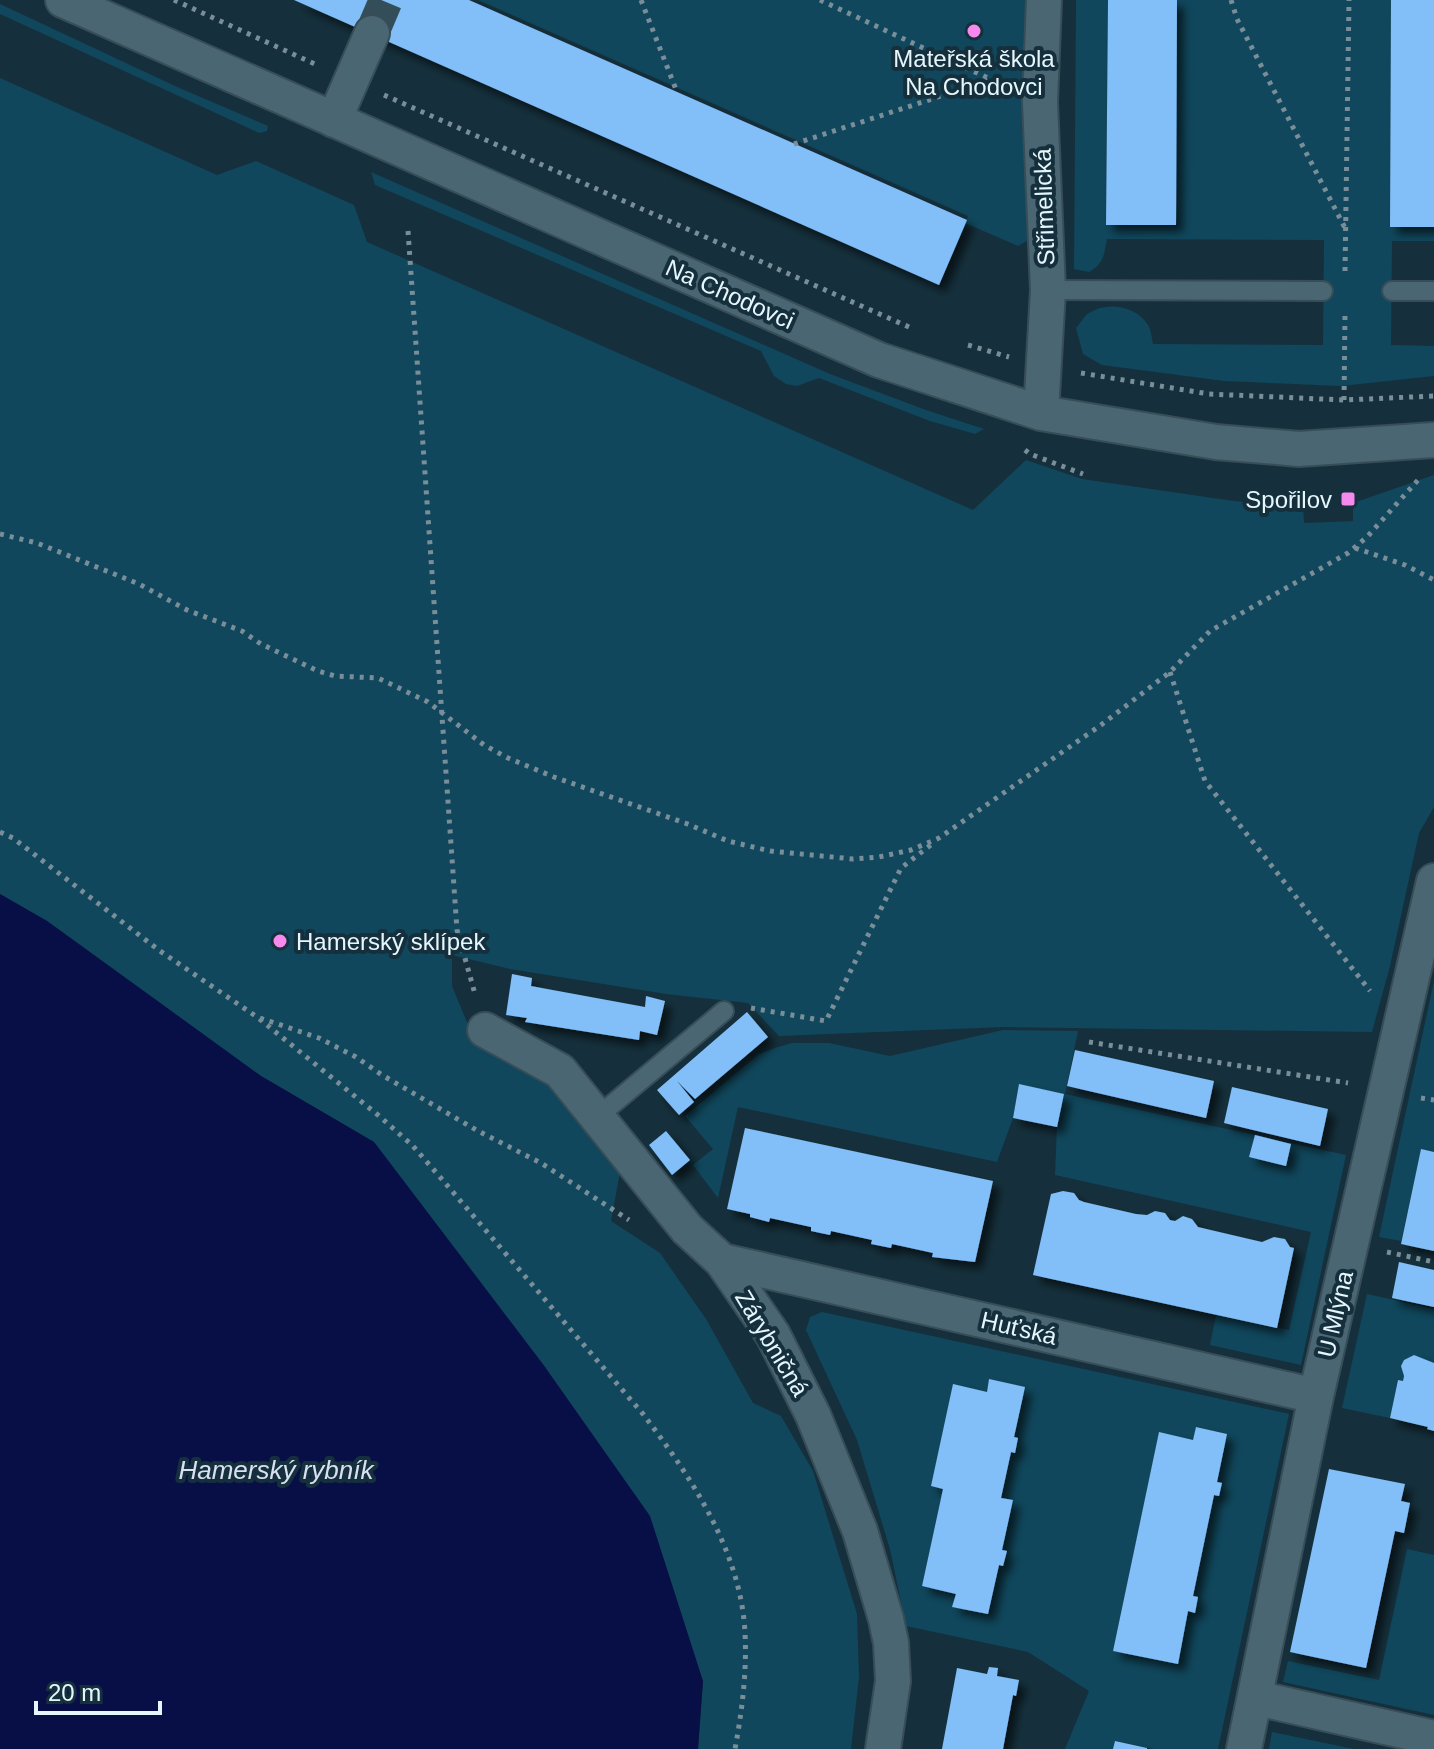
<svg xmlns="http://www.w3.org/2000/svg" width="1434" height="1749" font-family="Helvetica,sans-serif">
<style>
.green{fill:#10475c;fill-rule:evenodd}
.water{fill:#080f47}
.building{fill:#82bef7;filter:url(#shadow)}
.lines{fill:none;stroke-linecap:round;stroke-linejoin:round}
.minor-tunnel{stroke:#344e59;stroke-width:34;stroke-dasharray:34 17;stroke-linecap:butt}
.service-casing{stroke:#374d57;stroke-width:22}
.minor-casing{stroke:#374d57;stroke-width:38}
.path{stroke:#798e98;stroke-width:5;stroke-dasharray:4 6;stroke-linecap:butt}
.service{stroke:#4a6672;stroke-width:18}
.minor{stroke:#4a6672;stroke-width:34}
.poi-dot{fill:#f589ee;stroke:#15303c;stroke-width:3}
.labels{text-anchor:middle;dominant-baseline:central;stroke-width:8;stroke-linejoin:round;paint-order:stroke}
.poi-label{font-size:24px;fill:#e6f6fd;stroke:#15303c}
.street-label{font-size:24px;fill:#e6f6fd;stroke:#15303c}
.water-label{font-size:26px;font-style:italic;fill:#d8e0f2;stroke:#15303c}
</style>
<defs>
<filter id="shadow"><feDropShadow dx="7" dy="7" stdDeviation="4" flood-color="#0009"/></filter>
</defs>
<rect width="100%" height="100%" fill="#15303c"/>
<path class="green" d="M478,0h555l-3,239 -12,7 -53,-23 3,-7z
M1076,0h32l-2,225h69l2,-225h214l-1,226 44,1v14h-42l-1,104 43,1v30l-93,10 -117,-5 -122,-16 -19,-11 -7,-26c4,-4 8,-12 13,-15 19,-12 47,-7 59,12 3,5 4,14 5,19l170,1 1,-105 -217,-1c-3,15 -3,25 -18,33l-15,-3z
M0,4l175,82 93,40 -1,5 -8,2 -259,-119z
M0,78l217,97 39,-14 98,44 13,37 606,268 53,-50 56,19 152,22 69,5 1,17 49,-2v-18l81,-28v332l-15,26 -29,133 -18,66 -369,-5 -224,9 -31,-33 -82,-9 -156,-25 -58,-14v31l19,46 103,65 46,75 -9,49 49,32 46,66 47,84 28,13 32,55 44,143 2,63 -8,72h-153l5,-68 -158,-314 -171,-225 -113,-66 -214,-155 -47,-27z
M371,172l459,202 96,36 58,19 -9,5 -45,-13 -111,-43 -22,8 -11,-2 -12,-8 -13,-25 -386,-166z
M1434,981v171l-13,-2 -20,91 -22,-4z
M1003,1030l75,1 -13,63 190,41 -4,21 35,8 4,-21 56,12 -45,210 -91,-20 6,-30 73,15 22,-98 -256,-57 2,-48 7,-32 -45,-10 -6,33 -16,44 -259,-55 -20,91 -25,-33 20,-16 -28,-33 74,-62 16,-6 17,-5h37l61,13z
M1367,1294l67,15v54l-20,-8 -10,5c-3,8 1,13 -1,21l-5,-1 -8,38 -48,-10z
M822,1312l467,102 -71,335h-65l-37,-8 -3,8h-48l24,-58 -61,-39 -122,-26 -16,-77 -33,-109 -51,-110 4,-13zM989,1380l25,57 4,2 -3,13h-4l-10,46 12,3 -11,49 5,2 -4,14 -4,-1 -11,49 -35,-7 3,-13 -34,-8 21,-97 44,-97zM1197,1427l30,7 -10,48 5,2 -3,12 -5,-1 -21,101 5,1 -3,16 -7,-2 -10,53 -65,-13 46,-218 34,7z
M1407,1549l27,6v160l-151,-33 5,-21 91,19z
M1272,1732l82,17h-85z"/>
<path class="water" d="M0,894l47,27 214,155 113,66 171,225 105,149 53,165 -5,68h-698z"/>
<path class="building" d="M294,0h175l498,220 -28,65z
M1108,0h69l-1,225h-70z
M1391,0h43v227h-44z
M512,974l20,4 -1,8 114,21 1,-11 19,5 -8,34 -17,-4 -1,9 -114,-18 2,-4 -21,-3z
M747,1012l21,25 -73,62 -18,-18 17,21 -15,13 -22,-25z
M1075,1050l139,31 -8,37 -139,-32z
M1019,1084l45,10 -7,33 -44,-9z
M1232,1087l96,22 -8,37 -96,-23z
M745,1128l248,53 -18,81 -43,-5 1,-4 -41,-9 -1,4 -20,-4 1,-4 -41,-9 -1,4 -19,-4v-4l-41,-9 -1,4 -19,-5v-3l-23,-5z
M666,1131l24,29 -18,15 -23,-30z
M1255,1135l36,9 -5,22 -37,-9z
M1421,1149l13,3v99l-33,-7z
M1063,1191l11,2 5,7 5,2 52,12 11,1 8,-4 10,2 5,7 5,1 8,-5 9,3 6,8 64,15 12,-5 11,2 5,8 4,1 -17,80 -244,-53 18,-81z
M1399,1262l35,8v37l-42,-9z
M1414,1355l20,8v68l-7,-2 1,-2 -38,-9 8,-38 5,1 1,-5 -3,-10 3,-6z
M989,1379l36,8 -11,50 4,1 -3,15 -4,-1 -10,46 12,2 -11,50 5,1 -4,15 -4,-1 -11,49 -36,-7 4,-13 -34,-8 21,-97 -12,-3 22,-102 34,8z
M1196,1427l31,7 -10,48 5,1 -3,13 -5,-1 -21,101 5,1 -3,16 -7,-2 -10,53 -65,-13 46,-219 34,8z
M1329,1469l76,15 -4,17 9,2 -6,30 -9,-2 -29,137 -76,-16z
M989,1667l9,1 -1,8 22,4 -3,16 -3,-1 -10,54h-61l15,-81 30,6z
M1115,1741l32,7v1h-34z"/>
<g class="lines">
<path class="minor-tunnel" d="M372,33l14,-33"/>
<g class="service-casing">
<path id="service" d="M1048,290l275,1
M1392,291h42
M597,1117l127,-106"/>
</g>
<g class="minor-casing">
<path id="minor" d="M63,0l816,360 162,53 175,29 83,7 135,-9
M334,120l38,-87
M1041,413l7,-123 -8,-188 4,-102
M485,1030l75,41 127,158 35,32 51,74 40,80 47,116 26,88 5,24 2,38 -10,68
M722,1261l594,135
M1256,1698l178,40
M1244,1749l72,-353 118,-515"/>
</g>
<path class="path" d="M174,0l143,65
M641,0l36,92
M820,0l183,85
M1231,0l6,19 108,209
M384,95l525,232
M794,144l196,-64
M408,231l49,699 18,64
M1345,271l4,-271
M968,345l41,12
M1081,373l128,21 135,6 90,-4
M1344,400l1,-87
M1025,450l5,4 53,20
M0,534l37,9 102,41 48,26 55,21 19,13 57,27 17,5 43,2 50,24 56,43 24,13 46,19 131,46 43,18 42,10 83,8 26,-2 32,-7 28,-12 162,-113 69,-53 40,-41 138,-78 19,-16 51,-57
M1355,548l50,17 29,15
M1170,672l35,109 165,210
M0,832l13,6 147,113 97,66 121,98 34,30 28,32 203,237c48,63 98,137 102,219 2,39 -3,78 -10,116
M751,1008l75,13 75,-153 31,-24
M260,1018l59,20 37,19 26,18 96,56 63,32 88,57
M1089,1042l259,41
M1421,1098l13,2
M1387,1252l47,10"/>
<use href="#service" class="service"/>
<use href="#minor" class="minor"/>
</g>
<g class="poi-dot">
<circle cx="974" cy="31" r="8"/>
<rect x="1340" y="491" width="16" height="16" rx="4"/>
<circle cx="280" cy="941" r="8"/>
</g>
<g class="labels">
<g class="poi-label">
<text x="974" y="58">Mateřská škola<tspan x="974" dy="28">Na Chodovci</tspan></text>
<text x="1332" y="499" text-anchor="end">Spořilov</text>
<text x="296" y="941" text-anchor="start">Hamerský sklípek</text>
</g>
<g class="street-label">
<text transform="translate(1044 207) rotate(-92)">Střimelická</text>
<text transform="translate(730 294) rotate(24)">Na Chodovci</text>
<text transform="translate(1335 1314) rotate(-77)">U Mlýna</text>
<text transform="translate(1019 1328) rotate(13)">Huťská</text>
<text transform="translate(772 1343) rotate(59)">Zárybničná</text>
</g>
<g class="water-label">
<text x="276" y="1470">Hamerský rybník</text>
</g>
</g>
<path d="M36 1701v12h124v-12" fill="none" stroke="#e6f6fd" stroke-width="4"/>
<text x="48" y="1701" font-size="24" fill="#e6f6fd" stroke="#15303c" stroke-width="6" paint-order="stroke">20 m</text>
</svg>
